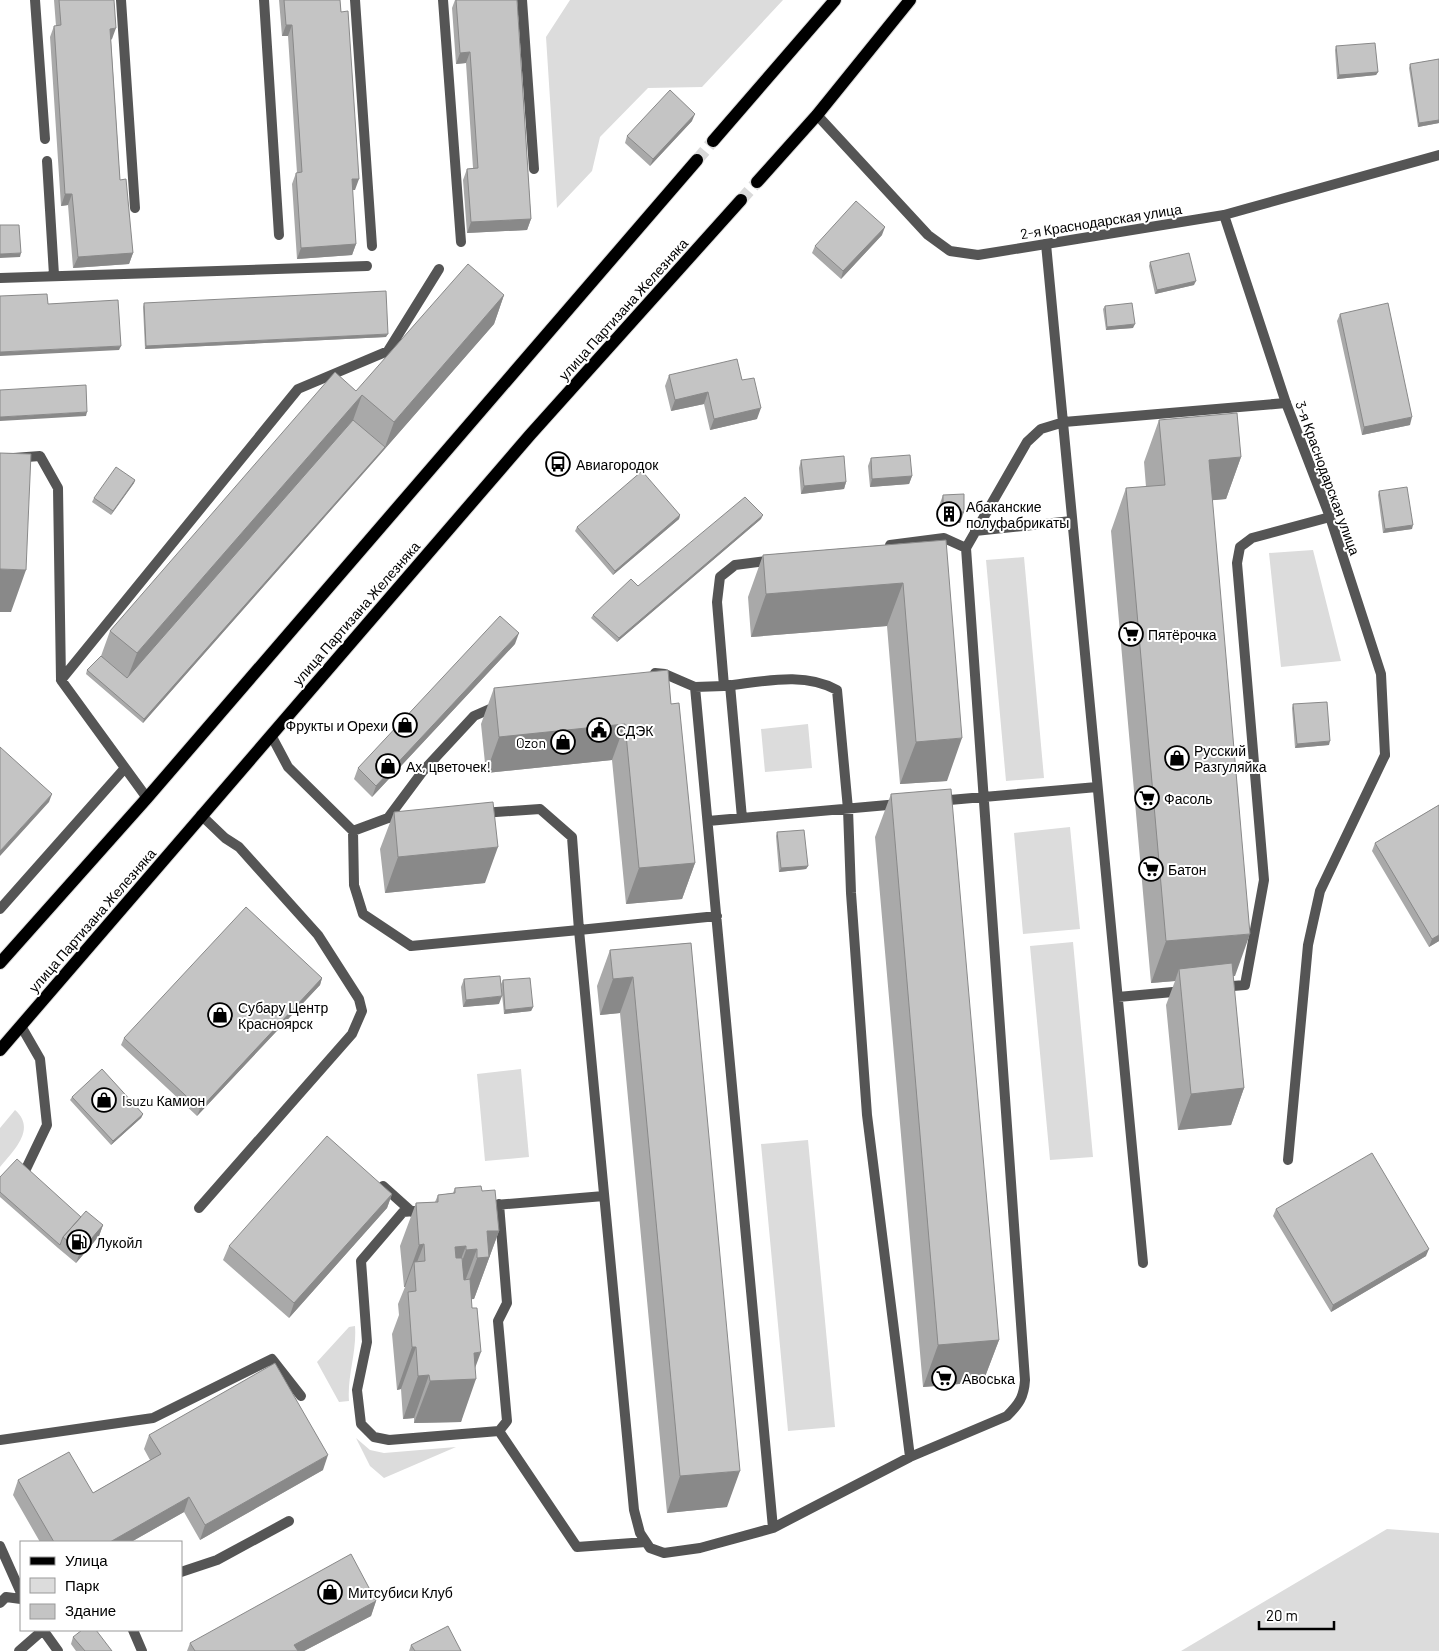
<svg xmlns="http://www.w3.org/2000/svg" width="1439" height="1651" font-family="Barlow,sans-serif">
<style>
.green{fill:#dcdcdc}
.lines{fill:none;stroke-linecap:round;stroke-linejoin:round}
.primary-tunnel{stroke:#d9d9d9;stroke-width:12;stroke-dasharray:12 6;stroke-linecap:butt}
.primary-casing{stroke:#dbdbdb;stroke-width:14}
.service{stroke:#555;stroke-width:10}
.minor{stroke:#555;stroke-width:10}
.primary{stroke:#000;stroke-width:12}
.wall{fill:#a9a9a9}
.shaded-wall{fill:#898989}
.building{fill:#c4c4c4;stroke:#898989}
.labels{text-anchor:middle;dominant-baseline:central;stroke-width:4;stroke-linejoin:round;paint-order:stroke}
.street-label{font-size:14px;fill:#000;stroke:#fff}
.poi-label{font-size:14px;fill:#000;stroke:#fff;text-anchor:start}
</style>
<rect width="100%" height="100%" fill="#fff"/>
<path class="green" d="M570,0h213l-81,87 -54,1 -48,49 -8,34 -35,37 -11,-171z
M1313,550l28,111 -60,6 -12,-114z
M1024,557l20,221 -38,3 -20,-221z
M808,724l4,44 -47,4 -4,-43z
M1070,827l10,102 -57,5 -9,-101z
M1073,942l20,215 -43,3 -20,-214z
M521,1069l8,88 -44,4 -8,-87z
M15,1110c22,19 -2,41 -15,57v-39z
M808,1140l27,287 -47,4 -27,-287z
M355,1326c2,26 -8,50 -6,75l-10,1 -22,-40 32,-35z
M356,1438l14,12 14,3 72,-6 -72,31 -14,-12z
M1387,1529l52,4v118h-258z"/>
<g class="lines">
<path class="primary-tunnel" d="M697,160l16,-19
M741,200l16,-18"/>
<g class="primary-casing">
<path id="primary" d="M713,141l122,-141
M757,182l60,-67 93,-115
M0,963l147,-165 550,-638
M0,1050l530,-615 211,-235"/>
</g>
<path class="service" d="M35,0l10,139
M121,0l14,208
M264,0l15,235
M355,0l17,246
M443,0l18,242
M522,0l12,169
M47,161l7,114
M1046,244l97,1019
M0,278l367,-12
M0,459l40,-3 18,32 3,192
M975,531l97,-10
M890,545l54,-7 22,10
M774,560l-39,5 -15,12 -3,25 7,84c38,-4 79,-15 113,4l11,119 3,84 16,222 43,342
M655,673l10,1 30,13 29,-1
M730,685l12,133
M695,687l78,841
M271,735l17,32 65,64 35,-13 35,-47 51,-55 25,-11
M147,798l-86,-118 237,-291 90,-38 51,-82
M938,801l159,-14
M388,818l17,-1
M708,821l191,-17
M353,831l1,54 9,29 48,32 168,-16 -7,-93 -32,-28 -58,4
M0,909l125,-141
M717,916l-138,14 55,580 6,23 10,15 14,5 36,-5 73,-20 137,-71 97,-41c12,-12 17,-19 18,-36l-59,-832 61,-106 14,-13 23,-7 222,-19
M1221,987l24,-2 19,-105 -27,-317 3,-16 12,-9 78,-21
M1118,997l66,-6
M21,1026l19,33 7,66 -22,46
M1288,1160l20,-215 12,-54 65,-136
M383,1186l29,26
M499,1204l8,99 -9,18 9,100 -8,10
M483,1206l121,-10
M199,1208l153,-174 10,-23 -3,-12 -41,-64 -79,-88 -14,-9 -24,-23
M426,1210l-23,2 -42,49 6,81 -10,48 4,34 13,13 15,3 110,-9 78,116 69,-5
M0,1440l153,-22 119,-59 29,37
M0,1546l21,47
M181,1572l36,-12 72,-39
M0,1603l6,-6 15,2
M43,1630l15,21
M133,1630l9,21
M19,1651l24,-21"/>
<path class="minor" d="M817,115l111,120 22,16 28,4 246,-40 215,-60
M1224,215l62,188 44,114 51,157 4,81"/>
<use href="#primary" class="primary"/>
</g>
<path class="wall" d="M54,0h60l-2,39 -1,1 9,140 13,73 -4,11 -56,4 -5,-63 -7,1 -11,-169 4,-11h2z
M279,0h61l15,190h-3l4,54 -4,11 -55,4 -5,-75 4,-11h1l-9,-137h-6z
M455,0h62l14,219 -4,11 -60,3 -4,-53 4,-11 6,-1 -7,-105 -10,1 -4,-56z
M1336,46l42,26 -2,3 -39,4 -2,-29z
M1439,59v64l-21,4 -9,-59 1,-4z
M692,121l-42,45 -25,-23 2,-7z
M882,235l-41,44 -29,-26 3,-7z
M1150,262l44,23 -39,9 -6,-28z
M504,295l-10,29 -111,127 -240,272 -57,-49 1,-4 14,-14 9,-25 246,-240z
M144,303l242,34 -241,12 -2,-42z
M1105,306l28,22 -27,2 -3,-21z
M1340,314l70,111 -48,10 -25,-114z
M669,375l73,5 15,39 -47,11 -6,-26 -33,7 -6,-25z
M1159,420l82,37 -15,42 -14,1 23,476h-2l11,112 -13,37 -53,5 -12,-125 9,-24 -24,2 -40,-452 15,-43 20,-1 -2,-25z
M871,458l41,18 -3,8 -39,3 -2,-21z
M801,460l45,22 -2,7 -43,5 -2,-26z
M135,480l-1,3 -23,32 -19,-13 2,-4z
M1379,491l33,38 -29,4 -5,-38z
M943,495l17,28h-21v-17z
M680,515l-1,4 -66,56 -38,-44 2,-4z
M761,519l-144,123 -26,-24 2,-3z
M946,540l1,241 -47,3 -13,-158 -136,11 -3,-40 15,-42z
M515,644l-143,153 -18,-18 4,-11z
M494,688l177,16 24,159 -13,36 -56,5 -14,-144 -126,13 -5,-49z
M1293,704l36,41 -34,3 -3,-40z
M891,794l108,546 -16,42 -60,5 -48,-550z
M1439,805v136l-10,6 -57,-96 3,-8z
M394,812l91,71 -100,10 -5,-44z
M777,832l31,34 -2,3 -27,3 -3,-36z
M691,943l36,564 -60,6 -47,-500 -20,2 -3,-29 13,-36z
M322,978l-2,7 -123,131 -76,-71 3,-7z
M464,979l35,25 -36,3 -2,-20z
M503,980l30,27 -2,4 -27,3 -3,-30z
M72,1097l71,17 -2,4 -30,27 -41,-45z
M0,1177l81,40 22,8 -4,11 -23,27 -18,-15 -58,-51z
M455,1188l27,3 17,40 -25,68h-3l4,68 -14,55 -47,1v-5l-11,1 -2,-30 -4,1 -5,-56 7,-19 -1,-11 7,-17h-1l-4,-41 16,-43 19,-1 3,-7 15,-2z
M392,1194l-5,14 -98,110 -66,-58 6,-14z
M1276,1209l150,47 -95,56 -58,-96z
M149,1435l174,35 -123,70 -16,-28 -53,30h-91l-27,-47 5,-15 75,13 57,-33 -6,-11z
M376,1601l-5,15 -67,35h-117l3,-8z
M73,1637l39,14h-36l-5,-7z
M411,1645l50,6h-52z"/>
<path class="shaded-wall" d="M286,25h6l-4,11h-6z
M116,28l-4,11 -6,1 4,-11z
M470,52l-4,11 -10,1 4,-11z
M1378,72l-2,3 -39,4 2,-4z
M695,114l-3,7 -42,45 3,-7z
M1439,120v3l-21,4 1,-4z
M352,179h7l-4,11h-7z
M65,194h7l-4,11 -7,1z
M531,219l-4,11 -60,3 4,-11z
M885,227l-3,8 -41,44 2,-8z
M356,244l-4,11 -55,4 4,-11z
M21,253l-1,4 -20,1v-4z
M133,253l-4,11 -56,4 5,-11z
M1196,281l-2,4 -39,9 2,-4z
M504,295l-10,29 -111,127 -240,272 1,-4 241,-272 9,-25z
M1135,324l-2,4 -27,2 1,-3z
M388,334l-2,3 -241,12 1,-3z
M121,346l-2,4 -119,6v-4z
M708,392l-4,12 -33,7 4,-11z
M362,395l-10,28 -226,259 11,-29z
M761,408l-4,11 -47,11 4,-11z
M87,412l-1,4 -86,5v-4z
M1412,417l-2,8 -48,10 2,-8z
M1241,457l-15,42 -33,3 16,-42z
M912,476l-3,8 -39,3 2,-8z
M135,480l-1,3 -23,32 2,-4z
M846,482l-2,7 -43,5 3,-8z
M943,512h21l-4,11h-21z
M680,515l-1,4 -66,56 2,-4z
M763,515l-2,4 -144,123 2,-4z
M1413,525l-1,4 -29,4 2,-4z
M0,569l26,1 -15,42h-11z
M903,583l-16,43 -136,11 15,-43z
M519,633l-4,11 -143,153 4,-11z
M625,724l-13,36 -126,13 13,-36z
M962,738l-15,43 -47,3 16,-42z
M1330,741l-1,4 -34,3 2,-4z
M52,794l-3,8 -49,54v-5z
M498,847l-13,36 -100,10 13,-36z
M695,863l-13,36 -56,5 13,-36z
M808,866l-2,3 -27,3 2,-4z
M1250,934l-15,42 -55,5 -1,-12 -4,12 -24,2 15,-42z
M1439,935v6l-10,6 3,-8z
M633,977l-13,36 -20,2 13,-36z
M322,978l-2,7 -123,131 3,-7z
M502,996l-3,8 -36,3 3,-7z
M533,1007l-2,4 -27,3 1,-4z
M1244,1088l-13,37 -53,5 13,-36z
M143,1114l-2,4 -30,27 2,-4z
M392,1194l-5,14 -98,110 5,-15z
M103,1225l-4,11 -23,27 4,-11z
M487,1231h12l-25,68 -12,1z
M424,1244l-10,26v-8l-9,25h-1l15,-42z
M466,1246l-16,42 5,-41z
M477,1249l-16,43 -10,1 15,-43z
M1429,1249l-3,7 -95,56 2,-7z
M999,1340l-16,42 -60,5 15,-42z
M412,1347h4l-15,42 -4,1z
M481,1352l-10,27h5l-15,43 -47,1 16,-42 44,-28z
M429,1375l-15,43 -11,1 15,-43z
M328,1455l-5,15 -123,70 5,-15z
M740,1471l-13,36 -60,6 13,-37z
M189,1497l-5,15 -53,30h-21z
M376,1601l-5,15 -67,35h-12l2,-6z"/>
<path class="building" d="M59,0h55l2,28 -6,1 10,151 6,-1 7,74 -55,4 -6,-63h-7l-11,-168 7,-1z
M284,0h56l1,12 7,-1 11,168h-7l4,65 -55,4 -5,-75 6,-1 -10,-147h-6z
M456,0h61l14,219 -60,3 -4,-53 11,-1 -8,-116 -10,1z
M1375,43l3,29 -39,3 -3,-29z
M1439,59v61l-20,3 -9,-59z
M670,90l25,24 -42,45 -26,-23z
M856,201l29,26 -42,44 -28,-25z
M0,225h19l2,28 -21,1z
M1189,253l7,28 -39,9 -7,-28z
M468,264l36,31 -110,127 -32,-27 -225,258 -27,-22 225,-259 21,19z
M386,291l2,43 -242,12 -2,-43z
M47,294l1,10 70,-4 3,46 -121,6v-56z
M1132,303l3,21 -28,3 -2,-21z
M1388,303l24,114 -48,10 -24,-113z
M737,359l5,21 12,-2 7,30 -47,11 -6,-27 -33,8 -6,-25z
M86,385l1,27 -87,5v-27z
M1237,413l4,44 -32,3 41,474 -84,7 -40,-453 39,-3 -6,-65z
M353,420l32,27 -241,272 -57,-49 14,-14 26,22z
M0,453l31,1 -5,116 -26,-1z
M910,455l2,21 -40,3 -1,-21z
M844,456l2,26 -42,4 -3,-26z
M116,467l19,13 -22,31 -19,-13z
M642,471l38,44 -65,56 -38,-44z
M1407,487l6,38 -28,4 -6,-38z
M964,494v18h-21v-17z
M745,497l18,18 -144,123 -26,-23 38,-36 7,7z
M946,540l16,198 -46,4 -13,-159 -137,11 -3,-39z
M500,616l19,17 -143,153 -18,-18z
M668,670l3,34 8,-1 16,160 -56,5 -14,-144 -126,13 -5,-49z
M1327,702l3,39 -33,3 -4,-40z
M0,747l52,47 -52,57z
M951,789l48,551 -61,5 -47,-551z
M493,802l5,45 -100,10 -4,-45z
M1439,805v130l-7,4 -57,-96z
M804,830l4,36 -27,2 -4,-36z
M246,907l76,71 -122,131 -76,-71z
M691,943l49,528 -60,5 -47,-499 -20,2 -3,-29z
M1232,963l12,125 -53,6 -12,-125z
M500,976l2,20 -36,4 -2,-21z
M530,978l3,29 -28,3 -2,-30z
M102,1069l41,45 -30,27 -41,-44z
M327,1136l65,58 -98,109 -65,-57z
M1372,1153l57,96 -96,56 -57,-96z
M17,1159l64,58 -18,20 -3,8 -60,-53v-15z
M481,1186l1,5 13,-1 4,41h-12l2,26 -12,1v-9l-11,1v-4l-11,1 1,11h6l2,22 6,-1 2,29h5l4,44 -7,1 2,26 -46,2 -1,-6 -11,1 -2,-29h-4l-4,-55 8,-1 -2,-29 11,-1 -1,-17 -5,1 -3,-42 22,-1v-7l17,-2v-5z
M86,1211l17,14 -23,27 -17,-15z
M275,1363l53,92 -123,70 -16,-28 -79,45h-56l-36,-62 51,-28 24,41 68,-39 -12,-19z
M351,1554l25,47 -82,44 4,6h-103l-5,-8z
M448,1626l13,25h-46l-4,-6z
M82,1630h14l16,21h-27l-12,-14z"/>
<defs>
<g id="bus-ring" transform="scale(1.25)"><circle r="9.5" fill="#fff" stroke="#000" stroke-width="1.5"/><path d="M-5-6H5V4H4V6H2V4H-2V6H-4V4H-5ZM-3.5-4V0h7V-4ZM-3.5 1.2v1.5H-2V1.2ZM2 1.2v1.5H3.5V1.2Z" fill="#000"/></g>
<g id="building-ring" transform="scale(1.25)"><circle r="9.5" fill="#fff" stroke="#000" stroke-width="1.5"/><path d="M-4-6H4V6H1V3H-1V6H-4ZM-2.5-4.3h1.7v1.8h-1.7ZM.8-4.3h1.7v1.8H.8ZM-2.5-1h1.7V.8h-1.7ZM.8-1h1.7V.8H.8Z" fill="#000"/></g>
<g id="supermarket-ring" transform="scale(1.25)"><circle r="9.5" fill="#fff" stroke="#000" stroke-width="1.5"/><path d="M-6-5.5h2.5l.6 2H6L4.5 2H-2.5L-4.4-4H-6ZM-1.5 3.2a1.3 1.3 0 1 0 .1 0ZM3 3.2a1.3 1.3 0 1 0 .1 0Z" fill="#000"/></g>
<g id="shop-ring" transform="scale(1.25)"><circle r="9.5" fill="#fff" stroke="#000" stroke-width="1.5"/><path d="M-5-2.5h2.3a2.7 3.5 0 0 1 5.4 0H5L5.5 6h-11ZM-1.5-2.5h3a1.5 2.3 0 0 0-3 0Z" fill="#000"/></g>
<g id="civic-ring" transform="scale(1.25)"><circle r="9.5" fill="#fff" stroke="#000" stroke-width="1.5"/><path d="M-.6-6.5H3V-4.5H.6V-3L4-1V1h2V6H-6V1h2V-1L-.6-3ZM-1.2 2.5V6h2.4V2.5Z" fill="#000"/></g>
<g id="fuel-ring" transform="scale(1.25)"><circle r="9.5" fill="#fff" stroke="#000" stroke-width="1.5"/><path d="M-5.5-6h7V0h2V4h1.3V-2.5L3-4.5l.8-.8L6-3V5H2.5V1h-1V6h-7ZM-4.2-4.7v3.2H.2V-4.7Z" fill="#000"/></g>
</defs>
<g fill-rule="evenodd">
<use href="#bus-ring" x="558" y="464"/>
<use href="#building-ring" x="949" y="514"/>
<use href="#supermarket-ring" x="1131" y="634"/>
<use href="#shop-ring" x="405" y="725"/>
<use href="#civic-ring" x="599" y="730"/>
<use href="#shop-ring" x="563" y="742"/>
<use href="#shop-ring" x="1177" y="758"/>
<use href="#shop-ring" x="388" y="766"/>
<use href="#supermarket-ring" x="1147" y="798"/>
<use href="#supermarket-ring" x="1151" y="869"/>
<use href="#shop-ring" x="220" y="1015"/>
<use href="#shop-ring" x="104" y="1100"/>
<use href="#fuel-ring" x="79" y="1242"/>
<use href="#supermarket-ring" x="944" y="1378"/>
<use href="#shop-ring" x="330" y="1592"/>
</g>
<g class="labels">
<g class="street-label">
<text transform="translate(1101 221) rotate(-9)">2-я Краснодарская улица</text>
<text transform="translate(623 309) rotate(-48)">улица Партизана Железняка</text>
<text transform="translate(1328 478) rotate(70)">3-я Краснодарская улица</text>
<text transform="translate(356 613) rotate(-49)">улица Партизана Железняка</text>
<text transform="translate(92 920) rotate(-49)">улица Партизана Железняка</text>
</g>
<g class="poi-label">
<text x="576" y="464">Авиагородок</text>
<text x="966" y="506">Абаканские<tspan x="966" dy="16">полуфабрикаты</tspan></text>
<text x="1148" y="634">Пятёрочка</text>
<text x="388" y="725" text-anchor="end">Фрукты и Орехи</text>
<text x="616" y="730">СДЭК</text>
<text x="546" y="742" text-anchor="end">Ozon</text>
<text x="1194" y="750">Русский<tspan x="1194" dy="16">Разгуляйка</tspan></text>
<text x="406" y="766">Ах, цветочек!</text>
<text x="1164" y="798">Фасоль</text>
<text x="1168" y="869">Батон</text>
<text x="238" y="1007">Субару Центр<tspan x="238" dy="16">Красноярск</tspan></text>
<text x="122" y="1100">Isuzu Камион</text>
<text x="96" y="1242">Лукойл</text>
<text x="962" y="1378">Авоська</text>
<text x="348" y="1592">Митсубиси Клуб</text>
</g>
</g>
<rect x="20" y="1541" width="162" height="90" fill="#ffffff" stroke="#999999"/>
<rect x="30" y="1557" width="25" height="8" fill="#000000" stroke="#999999"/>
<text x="65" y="1566" font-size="15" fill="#000000">Улица</text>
<rect x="30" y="1578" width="25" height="15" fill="#dcdcdc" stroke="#999999"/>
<text x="65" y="1591" font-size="15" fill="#000000">Парк</text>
<rect x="30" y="1604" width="25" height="15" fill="#c4c4c4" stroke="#999999"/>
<text x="65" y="1616" font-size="15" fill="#000000">Здание</text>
<path d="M1259 1621v8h75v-8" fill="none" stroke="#000000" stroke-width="2.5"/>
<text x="1266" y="1621" font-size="15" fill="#000000" stroke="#ffffff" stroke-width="4" paint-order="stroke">20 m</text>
</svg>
